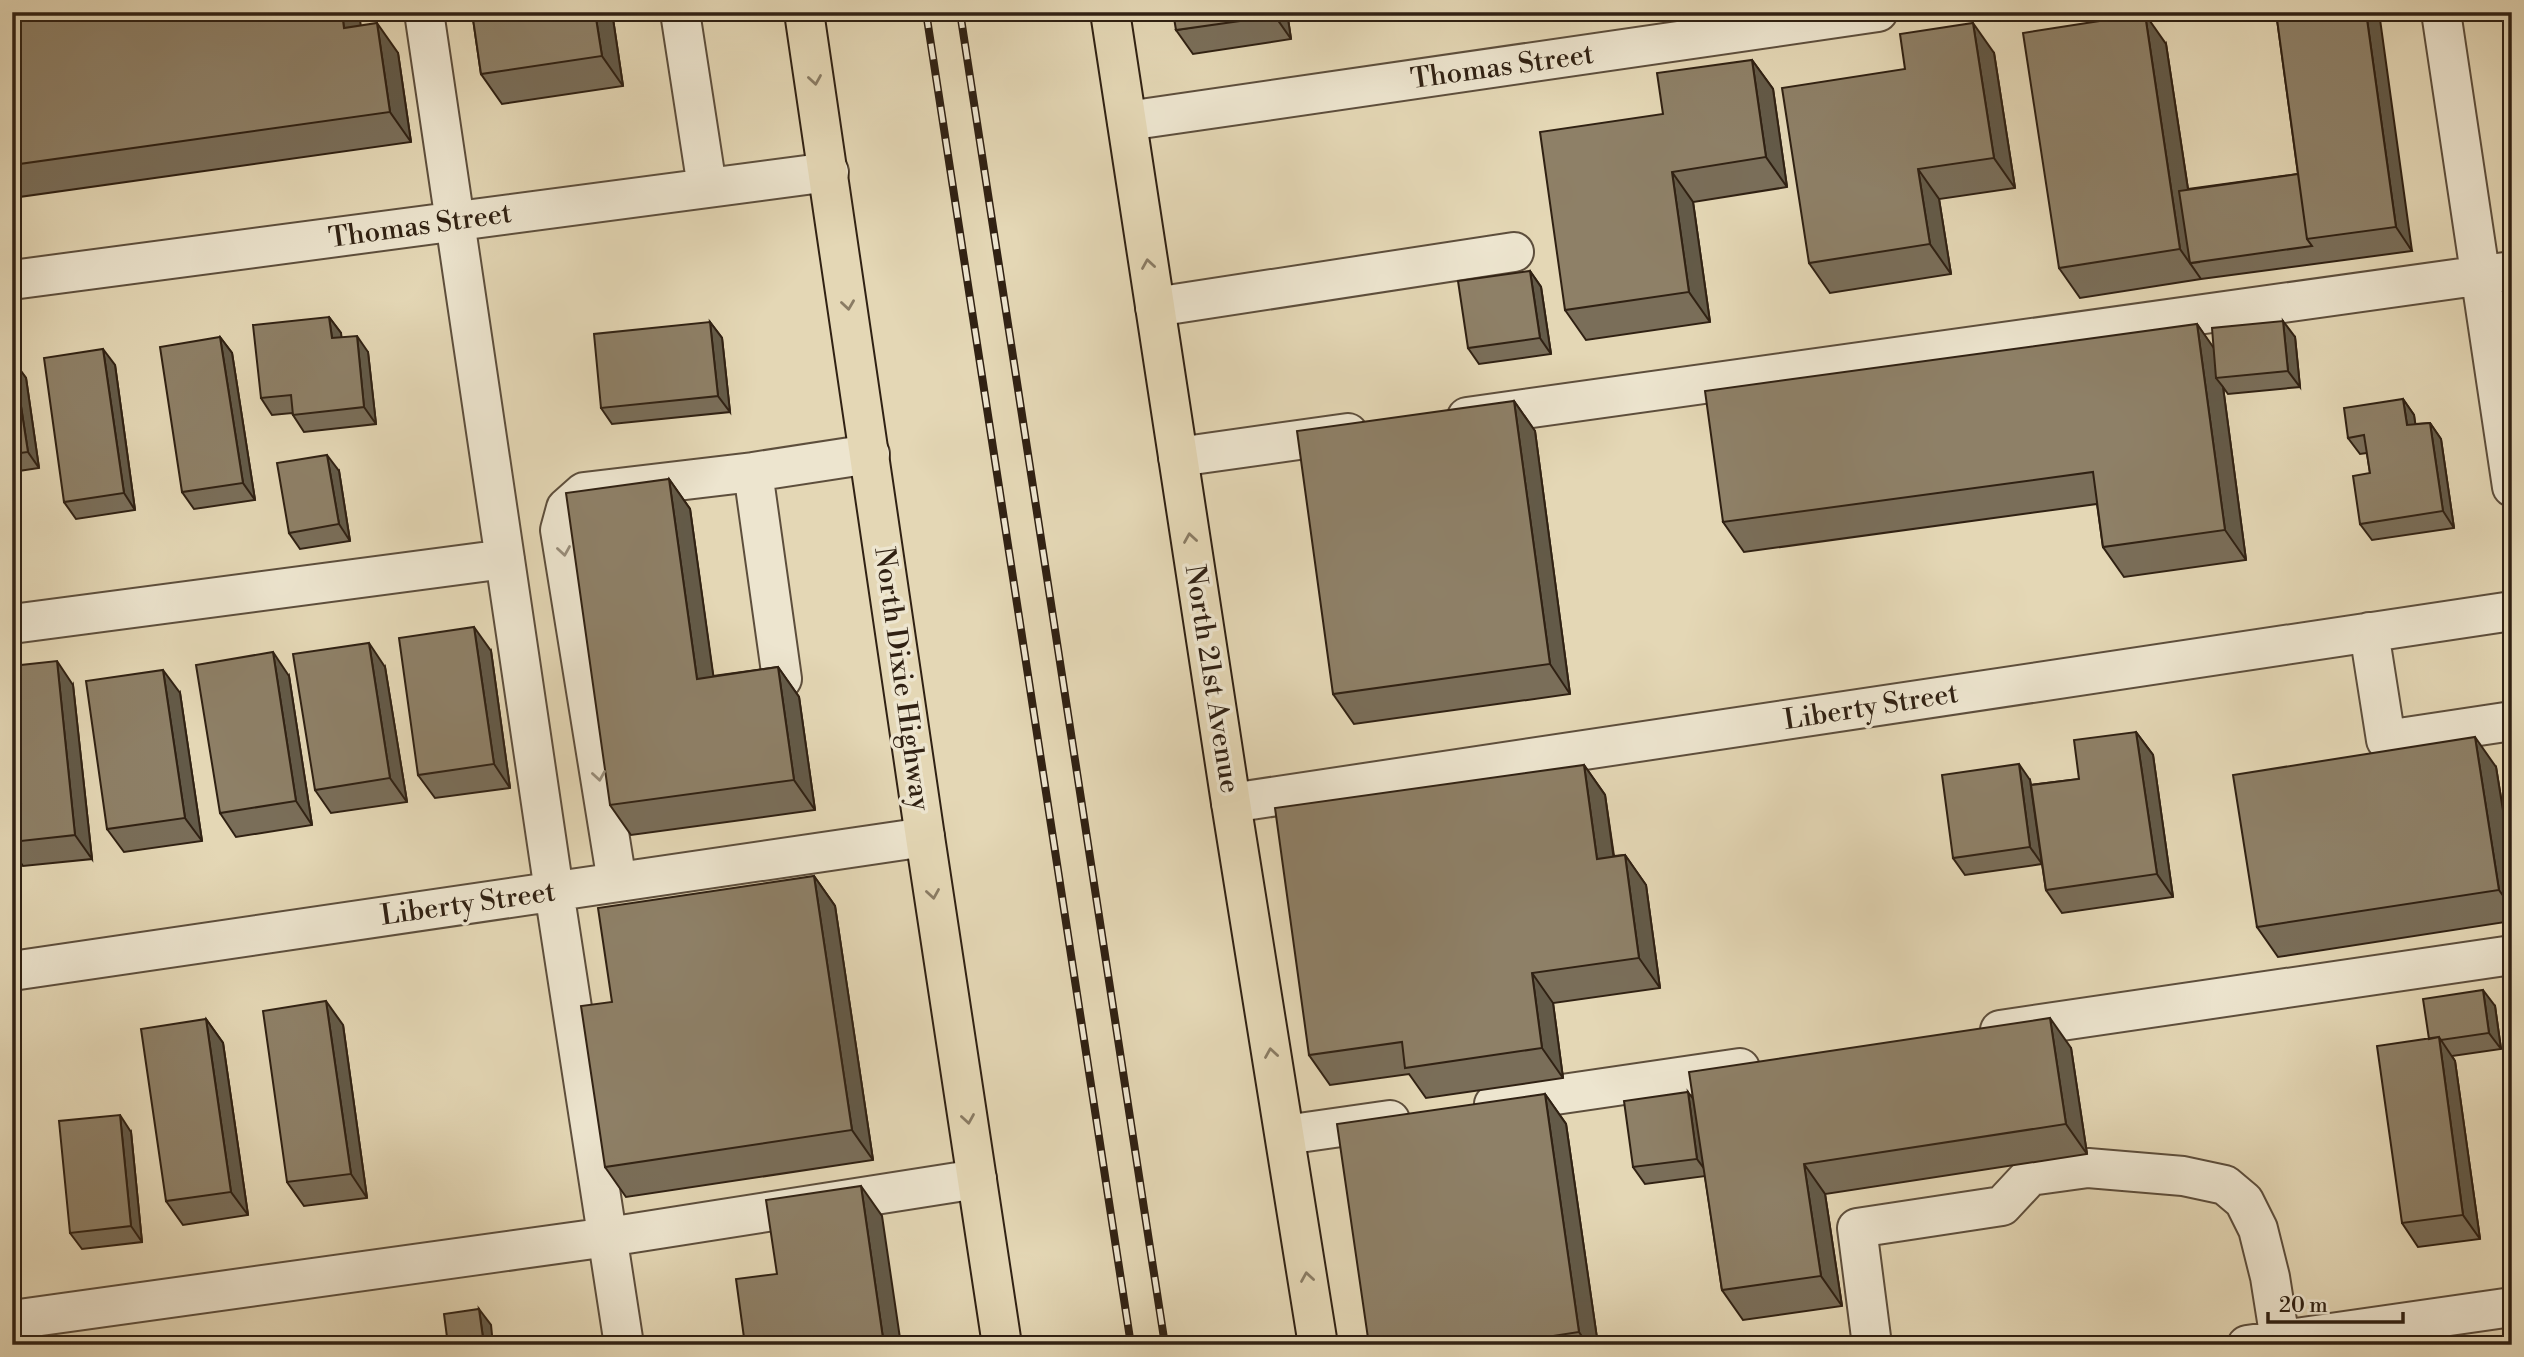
<svg xmlns="http://www.w3.org/2000/svg" width="2524" height="1357" font-family="'Libre Bodoni',serif">
<style>
.lines{fill:none;stroke-linecap:round;stroke-linejoin:round}
.minor-casing{stroke:#5d4e3c;stroke-width:42}
.major-casing{stroke:#302113;stroke-width:42}
.minor{stroke:#ede5cf;stroke-width:38}
.major{stroke:#e4d7b5;stroke-width:38}
.rail-casing{stroke:#302113;stroke-width:8}
.rail{stroke:#ede5cf;stroke-width:5;stroke-dasharray:16;stroke-linecap:butt}
.wall{fill:#7a6e59;stroke:#302113;stroke-width:2}
.shaded-wall{fill:#635a48;stroke:#302113;stroke-width:2}
.building{fill:#8e8067;stroke:#302113;stroke-width:2}
.oneway{stroke:#8a7c64}
.oneway2{stroke:#988d7a}
.labels{text-anchor:middle;dominant-baseline:central;stroke-width:7;stroke-linejoin:round;paint-order:stroke}
.street-label{font-size:28px;fill:#302113;stroke:#ede5cf}
</style>
<rect width="100%" height="100%" fill="#e4d7b5"/>
<filter id="stains"><feTurbulence type="fractalNoise" baseFrequency=".00286" numOctaves="4"/><feColorMatrix values="0 0 0 0 .2 0 0 0 0 .09 0 0 0 0 .02 0 0 0 .5 -.17"/></filter>
<radialGradient id="worn" r=".72"><stop offset=".6" stop-color="#630" stop-opacity="0"/><stop offset="1" stop-color="#630" stop-opacity=".3"/></radialGradient>
<g class="lines">
<g class="minor-casing">
<path id="minor" d="M424,12l130,879 70,454
M680,12l27,175
M2441,12l71,475
M1127,121l751,-109
M12,280l817,-108
M1155,307l359,-55
M1467,417l1045,-146
M1178,457l170,-24
M12,624l493,-65
M2369,632l17,108 126,-19
M782,679l-29,-207 117,-18
M1231,803l1281,-192
M617,882l-57,-352 6,-22 18,-16 169,-20
M12,971l913,-134
M2000,1030l512,-75
M1494,1104l246,-36
M1285,1135l105,-15
M12,1320l596,-83 369,-58
M1872,1345l-15,-117 145,-22 28,-30 58,-8 95,8 42,9 19,16 14,28 12,48 10,63
M2247,1345l265,-38"/>
</g>
<g class="major-casing">
<path id="major" d="M804,12l121,825 77,508
M1110,12l121,791 87,542"/>
</g>
<use href="#minor" class="minor"/>
<use href="#major" class="major"/>
<g class="rail-casing">
<path id="rail" d="M926,12l205,1333
M960,12l205,1333"/>
</g>
<use href="#rail" class="rail"/>
</g>
<path class="wall" d="M12,12h347l1,13 38,28 13,89 -399,56z
M472,12h140l11,74 -121,18 -21,-30z
M1287,12l4,27 -98,15 -17,-24z
M2276,12l136,239 -211,28 -121,19 -21,-30 107,-224 22,145 110,-15z
M1994,53l21,135 -76,11 12,75 -121,19 -21,-30 96,-194z
M1752,60l21,29 14,98 -94,15 17,120 -124,18 -21,-30 98,-196z
M1530,271l11,16 10,67 -72,10 -11,-16z
M329,317l12,16v4l27,15 8,72 -72,8 -11,-17 -1,-2 -20,2 -11,-17z
M710,322l12,16 8,74 -118,12 -11,-16z
M2197,324l16,24 82,-11 5,50 -72,7 -5,-7 23,173 -122,17 -21,-30 -6,-43 -353,48 -21,-30z
M220,337l12,16 23,147 -61,9 -12,-17z
M12,362l14,16 13,90 -27,4z
M115,365l20,145 -59,9 -12,-17z
M2403,399l11,16 1,9 15,-1 11,16 13,89 -82,12 -12,-16 10,-51 -3,-20 -7,1 -12,-16z
M1514,401l21,30 35,263 -216,30 -21,-30z
M339,471l11,70 -50,8 -11,-16z
M669,479l21,30 23,167 65,-9 21,30 16,113 -184,25 -21,-30z
M491,651l19,137 -75,10 -17,-23z
M385,667l22,135 -76,11 -16,-23z
M289,676l23,149 -76,12 -16,-24z
M73,685l19,174 -69,7 -11,-16v-46l9,-1z
M180,693l22,148 -78,11 -17,-23z
M2136,732l17,23 20,142 -111,16 -16,-23 -4,-26 -77,11 -12,-17 77,-78 1,5 48,-6z
M1584,765l21,30 9,61 11,-1 21,30 14,103 -107,15 10,75 -137,20 -17,-24 -79,11 -21,-30z
M2496,767l16,99v55l-234,36 -21,-30z
M814,876l21,30 38,254 -247,37 -21,-30 7,-165z
M2495,1006l6,43 -49,7 3,5 25,178 -62,8 -16,-24 27,-184z
M206,1019l17,24 25,172 -65,10 -17,-24z
M343,1025l24,173 -63,8 -17,-24z
M2071,1048l16,106 -262,40 17,112 -99,14 -21,-30 -17,-114 -60,8 -12,-17 60,-68z
M1545,1094l21,30 32,221h-229z
M131,1132l11,110 -60,7 -12,-16z"/>
<path class="shaded-wall" d="M342,12h17l6,46 -21,-30z
M595,12h17l11,74 -21,-30z
M1274,12h13l4,27 -16,-23z
M2366,12h13l33,239 -16,-24z
M2145,14l21,30 33,218 -9,1 11,16 -21,-30z
M377,23l21,30 13,89 -21,-30z
M1973,23l21,30 21,135 -21,-30z
M1752,60l21,29 14,98 -21,-30z
M1918,169l21,30 12,75 -21,-30z
M1672,172l21,30 17,120 -21,-30z
M1530,271l11,16 10,67 -11,-16z
M329,317l12,16 3,22 -12,-17z
M2283,321l12,16 5,50 -12,-16z
M710,322l12,16 8,74 -12,-16z
M2197,324l21,30 -2,24 7,9 23,173 -21,-30z
M357,336l11,16 8,72 -12,-17z
M220,337l12,16 23,147 -12,-17z
M103,349l12,16 20,145 -11,-17z
M14,361l12,17 13,90 -11,-16z
M2403,399l11,16 4,27 -11,-17z
M1514,401l21,30 35,263 -20,-30z
M2430,423l11,16 13,89 -11,-17z
M327,455l12,16 11,70 -11,-17z
M669,479l21,30 28,200 -21,-30z
M474,627l17,24 19,137 -16,-24z
M369,643l16,24 22,135 -17,-24z
M273,652l16,24 23,149 -16,-24z
M57,661l16,24 19,174 -17,-24z
M778,667l21,30 16,113 -21,-30z
M163,670l17,23 22,148 -17,-23z
M2136,732l17,23 20,142 -16,-23z
M2475,737l21,30 16,99v42l-13,-18z
M2019,764l11,16 12,84 -12,-17z
M1584,765l21,30 13,94 -21,-30z
M1625,855l21,30 14,103 -21,-30z
M814,876l21,30 38,254 -21,-30z
M1532,973l21,30 10,75 -21,-30z
M2483,990l12,16 6,43 -12,-16z
M326,1001l17,24 24,173 -16,-24z
M2050,1018l21,30 16,106 -21,-30z
M206,1019l17,24 25,172 -17,-23z
M2439,1037l16,24 25,178 -17,-24z
M1688,1092l12,16 9,67 -12,-16z
M1545,1094l21,30 32,221h-10l-9,-13z
M120,1115l11,17 11,110 -11,-16z
M1804,1164l21,30 17,112 -21,-30z
M861,1186l21,30 19,129h-17z
M479,1309l12,16 2,20h-9z"/>
<path class="building" d="M12,12h330l2,16 33,-5 13,89 -378,53z
M472,12h123l7,44 -121,18z
M1173,12h101l1,4 -99,14z
M2276,12h90l30,215 -89,12z
M2145,14l35,235 -121,19 -36,-235z
M1973,23l21,135 -76,11 12,75 -121,19 -27,-175 123,-19 -5,-35z
M1752,60l14,97 -94,15 17,120 -124,18 -25,-178 123,-18 -6,-41z
M2298,174l9,65 5,7 -122,17 -11,-72z
M1530,271l10,67 -72,10 -10,-67z
M329,317l3,21 25,-2 7,71 -71,8 -2,-20 -30,3 -8,-73z
M2283,321l5,50 -72,7 -4,-50z
M710,322l8,74 -117,12 -7,-74z
M2197,324l28,206 -122,17 -10,-75 -370,50 -18,-131z
M220,337l23,146 -61,9 -22,-145z
M103,349l21,144 -60,9 -20,-144z
M14,361l14,91 -16,2v-92z
M2403,399l4,26 23,-2 13,88 -83,13 -7,-48 17,-3 -6,-38 -16,3 -4,-30z
M1514,401l36,263 -217,30 -36,-263z
M327,455l12,69 -50,9 -12,-70z
M669,479l28,200 81,-12 16,113 -184,25 -44,-312z
M474,627l20,137 -76,11 -19,-137z
M369,643l21,135 -75,12 -22,-136z
M273,652l23,149 -76,12 -24,-148z
M57,661l18,174 -63,7v-38l9,-1 -9,-81v-56z
M163,670l22,148 -78,11 -21,-148z
M2136,732l21,142 -111,16 -15,-105 48,-6 -5,-39z
M2475,737l24,153 -242,37 -24,-152z
M2019,764l11,83 -77,11 -11,-83z
M1584,765l13,94 28,-4 14,103 -107,15 10,75 -137,20 -3,-26 -93,13 -34,-247z
M814,876l38,254 -247,37 -24,-161 31,-4 -14,-94z
M2483,990l6,43 -48,7 -2,-3 -10,2 -6,-40z
M326,1001l25,173 -64,8 -24,-171z
M2050,1018l16,106 -262,40 17,112 -99,14 -33,-218z
M206,1019l25,173 -65,9 -25,-172z
M2439,1037l24,178 -61,8 -25,-177z
M1688,1092l9,67 -64,8 -9,-66z
M1545,1094l34,238 -85,13h-125l-32,-221z
M120,1115l11,111 -61,7 -11,-112z
M861,1186l23,159h-139l-9,-66 41,-5 -11,-74z
M479,1309l5,36h-36l-4,-31z"/>
<defs><path id="oneway-chevron" d="M-2-3.5L2.5 0L-2 3.5" fill="none" stroke-width="1.6" stroke-linecap="round" stroke-linejoin="round" transform="scale(1.75)"/></defs>
<g class="oneway">
<use href="#oneway-chevron" transform="translate(815 80) rotate(81)"/>
<use href="#oneway-chevron" transform="translate(1148 264) rotate(-99)"/>
<use href="#oneway-chevron" transform="translate(848 305) rotate(82)"/>
<use href="#oneway-chevron" transform="translate(1190 538) rotate(-99)"/>
<use href="#oneway-chevron" transform="translate(933 894) rotate(81)"/>
<use href="#oneway-chevron" transform="translate(1271 1053) rotate(-99)"/>
<use href="#oneway-chevron" transform="translate(968 1119) rotate(81)"/>
<use href="#oneway-chevron" transform="translate(1307 1277) rotate(-99)"/>
</g>
<g class="oneway2">
<use href="#oneway-chevron" transform="translate(564 551) rotate(81)"/>
<use href="#oneway-chevron" transform="translate(599 776) rotate(81)"/>
</g>
<g class="labels">
<g class="street-label">
<text transform="translate(1502 67) rotate(-8)">Thomas Street</text>
<text transform="translate(420 226) rotate(-8)">Thomas Street</text>
<text transform="translate(902 679) rotate(82)">North Dixie Highway</text>
<text transform="translate(1212 679) rotate(81)">North 21st Avenue</text>
<text transform="translate(1871 707) rotate(-9)">Liberty Street</text>
<text transform="translate(468 904) rotate(-8)">Liberty Street</text>
</g>
</g>
<rect width="2524" height="1357" fill="none" stroke="#e4d7b5" stroke-width="42"/>
<rect x="14" y="14" width="2496" height="1329" fill="none" stroke="#302113" stroke-width="3.5"/>
<rect x="21" y="21" width="2482" height="1315" fill="none" stroke="#302113" stroke-width="2"/>
<path d="M2268 1312v10h135v-10" fill="none" stroke="#302113" stroke-width="3.5"/>
<text x="2279" y="1312" font-size="21" fill="#302113" stroke="#ede5cf" stroke-width="5" paint-order="stroke">20 m</text>
<rect width="100%" height="100%" filter="url(#stains)"/>
<rect width="100%" height="100%" fill="url(#worn)"/>
</svg>
